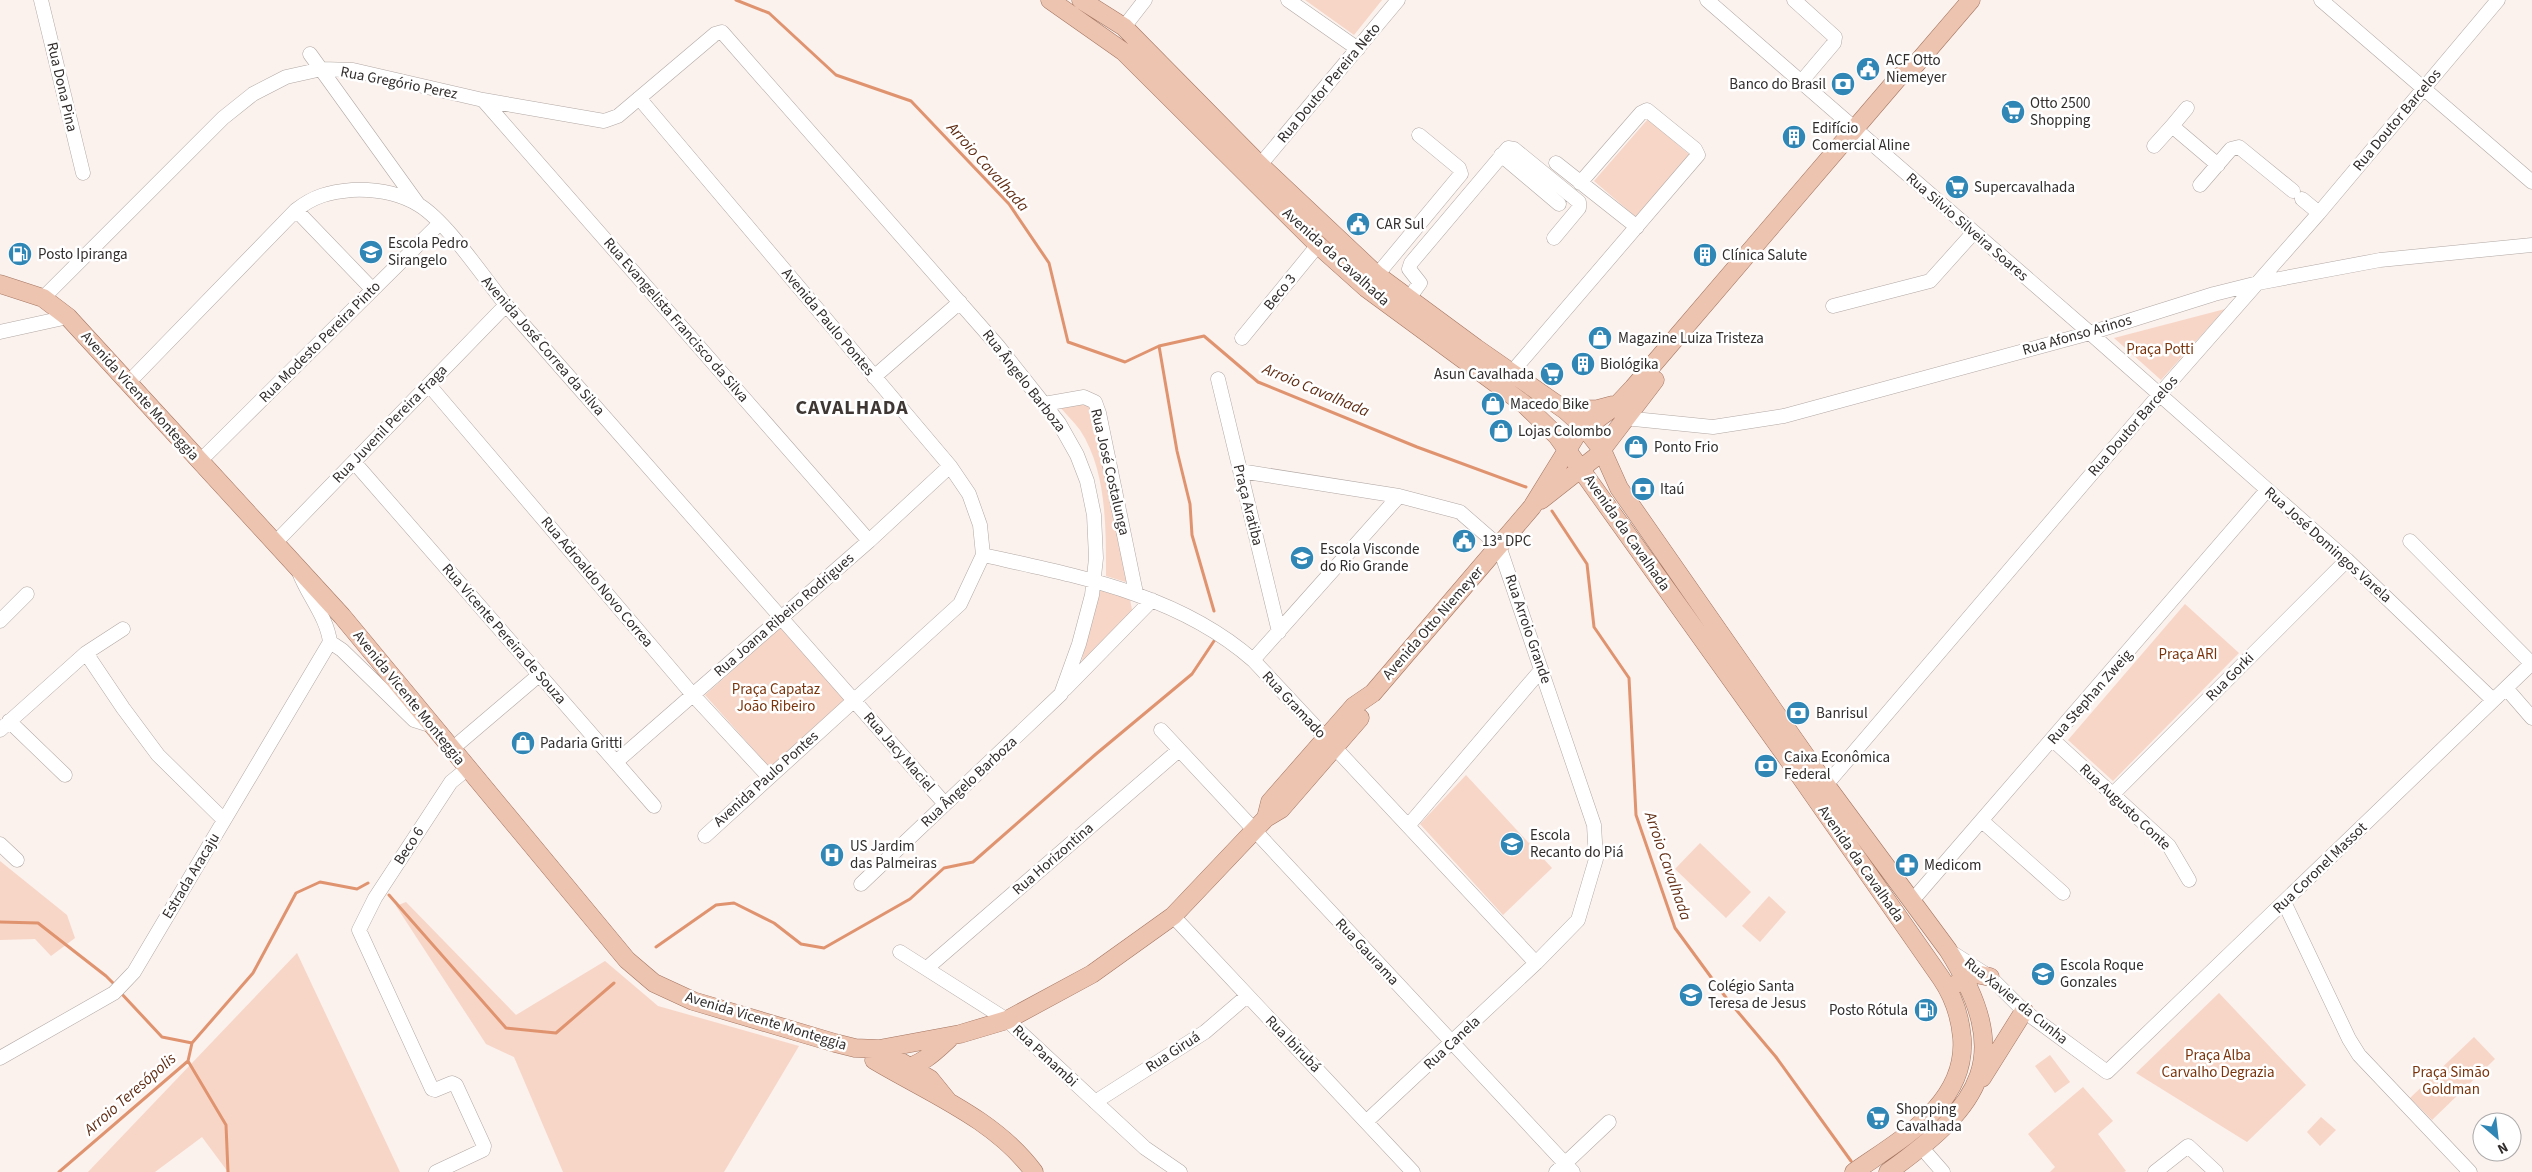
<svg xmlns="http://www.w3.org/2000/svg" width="2532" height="1172" font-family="'Source Sans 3',sans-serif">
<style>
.green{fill:#f7d6c7}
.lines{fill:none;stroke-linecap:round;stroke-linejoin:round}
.stream{stroke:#e0936f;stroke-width:3}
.minor-casing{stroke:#b1a8a4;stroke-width:15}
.major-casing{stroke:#a37560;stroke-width:19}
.minor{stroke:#fff;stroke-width:14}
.major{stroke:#edc4b0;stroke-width:18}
.labels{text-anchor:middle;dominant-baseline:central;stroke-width:5;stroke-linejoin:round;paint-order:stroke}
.poi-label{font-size:15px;fill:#312d2c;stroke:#fff;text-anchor:start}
.street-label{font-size:15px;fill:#312d2c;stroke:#fff}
.park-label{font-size:15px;fill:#7a340c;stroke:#fff}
.water-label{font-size:16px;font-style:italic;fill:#602d14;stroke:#fff}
.district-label{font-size:20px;font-weight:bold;letter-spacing:1px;fill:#3e3734;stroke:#fff}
</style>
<rect width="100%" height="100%" fill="#fbf1ed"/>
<path class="green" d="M1305,0h77l-28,35z
M1648,119l43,37 -54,62 -43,-37z
M2225,309l-64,71 -47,-42z
M1080,401l10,4 39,178 -23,-7c0,-47 1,-105 -26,-146 -6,-8 -14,-16 -20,-23z
M1100,590l30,9 2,11 -51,53z
M2185,604l54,49 -126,128 -45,-41z
M781,627l67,74 -77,68 -66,-74z
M1466,775l86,93 -49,47 -83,-91z
M1700,843l51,49 -25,26 -51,-49z
M0,861l67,54 8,23 -24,18 -16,-17 -35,1z
M1769,896l17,16 -26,30 -18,-16z
M406,902l110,113 89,-54 53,45 141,40 -75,126h-161l-49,-115 -28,-13 -90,-138z
M297,953l103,219h-172l-26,-35 -47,35h-67z
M2219,993l87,92 -59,57 -111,-69z
M2474,1037l21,22 -63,61 -22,-22z
M2050,1055l20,27 -15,11 -20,-27z
M2083,1087l30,34 -15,13 28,37 -2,1h-74l5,-5 -27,-33z
M2321,1117l15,13 -16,16 -13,-14z"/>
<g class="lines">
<path class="stream" d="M736,0l33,13 67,62 75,26 98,103 40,59 19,79 57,20 34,-16 45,-10 54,46 159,65 109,40
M1159,346l18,105 13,53 2,31 22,76
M1552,511l35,53 7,63 35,51 7,137 39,113 52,71 49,58 75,104
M389,895l117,133 50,5 58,-50
M0,922l38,1 68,53 9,9
M656,947l60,-42 18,-2 40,20 27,21 23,4 86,-49 34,-31 29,-6 123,-108 96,-80 22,-33
M120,992l42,45 30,6
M188,1061l38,64 2,47
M59,1172l129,-111 4,-18 61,-70 43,-80 24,-11 37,7 11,-6"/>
<g class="minor-casing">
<path id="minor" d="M41,0l42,173
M1288,0l70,49
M1707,0l383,333 257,227 146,140
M1794,0l41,37 -1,6 -33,39
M2321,0l211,182
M1124,27l21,-27
M310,54l108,150
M639,98l311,368 19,28 11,31 3,30 -23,49 -255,232
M483,100l386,441
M2187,108l-15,18 46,39
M2154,146l18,-20
M1501,155l58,49
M1556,163l81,64
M1260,165l138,-165
M2200,185l31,-36 8,-2 54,44
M2302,199l17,14
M296,210l76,79
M1377,275l84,-101 -2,-6 -40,-33
M43,298l180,-180 30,-24 33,-17 36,-8 31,1 130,30 121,21 14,-5 97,-82 7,-2 276,314 61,77 18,32 10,26 7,34 2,43 -4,37 -13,49 -18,50 -200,190
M1409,298l11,-15 -11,-14 2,-6 97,-115 6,1 65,53v6l-25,30
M1833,306l97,-25 44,-49
M0,332l68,-15
M1242,338l76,-93
M1512,372l186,-217 -3,-6 -48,-39 -6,3 -61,70
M874,377l86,-75
M1218,379l61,253
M128,383l168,-173c18,-14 33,-18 56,-20 22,-1 47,3 67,15 28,17 65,73 87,100l439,499
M429,385l264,310 75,81
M1044,404l40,-7 11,5 4,11 37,180
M1624,418l89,9 71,-11 306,-83 124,-39 44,-11 122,-23 152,-15
M200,461l240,-238
M354,462l300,344
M1240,471l159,25 61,16 39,34 95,279 2,34 -18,61 -42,43 -169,158
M2410,541l121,122
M275,543l231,-238
M983,555c94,21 195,39 270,105l283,303
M299,572c9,24 28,45 31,70l12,8 72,70 19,6
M0,621l27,-27
M86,653l37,55 35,47 66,65
M1253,660l146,-164
M2506,688l26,30
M1065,689l87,-89
M9,721l56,54
M0,730l86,-77 37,-24
M1161,730l412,442
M2053,740l116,106 20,34
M452,749l87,-74
M616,762l253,-221 81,-75
M1826,785l333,-390 160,-182 179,-213
M2113,794l234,-234
M1982,821l81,72
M1408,826l133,-156
M0,844l17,16
M1911,902l356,-412
M2284,902l65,137 10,16 111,117
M1173,916l240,256
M1948,950l42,27 34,34 83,61 425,-409
M900,952l107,68 138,128 35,24
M927,968l252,-218
M0,1058l114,-65 20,-21 196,-330
M1095,1102l110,-70 42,-36
M1922,1148l21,24
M436,1172l47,-22 1,-4 -28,-61 -4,-2 -17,7 -3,-1 -73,-159 16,-32 76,-116 16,-13
M1556,1172l53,-50
M2155,1172l33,-26 28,26"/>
</g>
<g class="major-casing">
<path id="major" d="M1050,0l74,52 194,193 48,43 158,116 33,32 231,323 153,219c13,19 19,37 21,60 5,66 -61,101 -108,134
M1081,0l43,27 136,138 117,110 99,73 89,62 19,17 18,23 17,38 103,148 104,149 122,165c67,107 35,154 -60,222
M0,284l43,14 25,19 274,299 285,344 27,23 39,18 142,42 20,5 24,1 51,30 17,21
M1565,410l33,-1 15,-4
M1541,500l56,-44 58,-76
M1266,818l4,-16 84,-96 19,-13 159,-186 45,-73 41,-30 15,-16 266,-311 12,-7 60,-70
M1956,984l20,-10 14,3
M879,1049l81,-15 47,-14 85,-46 81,-58 93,-98 15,-9 79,-91
M874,1060c55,33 121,59 160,112
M901,1068c19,0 38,-20 51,-32
M1982,1078l42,-67"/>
</g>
<use href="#minor" class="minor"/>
<use href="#major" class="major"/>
</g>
<defs>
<g id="civic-disc" transform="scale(1.25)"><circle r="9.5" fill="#3087b6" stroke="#fff"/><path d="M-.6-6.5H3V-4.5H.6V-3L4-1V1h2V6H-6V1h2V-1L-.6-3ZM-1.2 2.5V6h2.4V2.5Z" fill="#fff"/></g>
<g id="bank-disc" transform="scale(1.25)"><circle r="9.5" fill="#3087b6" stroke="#fff"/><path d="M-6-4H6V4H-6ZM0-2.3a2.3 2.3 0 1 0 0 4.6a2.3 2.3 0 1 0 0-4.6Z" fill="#fff"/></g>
<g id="supermarket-disc" transform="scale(1.25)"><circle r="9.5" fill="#3087b6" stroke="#fff"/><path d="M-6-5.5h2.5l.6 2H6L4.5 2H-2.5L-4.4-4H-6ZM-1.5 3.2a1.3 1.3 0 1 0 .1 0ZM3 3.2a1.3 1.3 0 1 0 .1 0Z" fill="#fff"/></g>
<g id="building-disc" transform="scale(1.25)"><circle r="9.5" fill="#3087b6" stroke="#fff"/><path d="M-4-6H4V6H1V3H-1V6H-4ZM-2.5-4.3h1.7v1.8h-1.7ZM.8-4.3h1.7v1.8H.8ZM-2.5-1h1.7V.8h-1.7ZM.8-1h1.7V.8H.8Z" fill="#fff"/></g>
<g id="school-disc" transform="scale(1.25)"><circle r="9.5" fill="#3087b6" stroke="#fff"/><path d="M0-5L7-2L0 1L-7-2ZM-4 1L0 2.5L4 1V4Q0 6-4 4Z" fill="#fff"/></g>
<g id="fuel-disc" transform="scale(1.25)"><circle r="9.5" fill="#3087b6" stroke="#fff"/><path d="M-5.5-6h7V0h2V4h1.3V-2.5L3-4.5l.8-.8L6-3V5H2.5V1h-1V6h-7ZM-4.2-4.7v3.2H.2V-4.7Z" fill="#fff"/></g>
<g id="shop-disc" transform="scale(1.25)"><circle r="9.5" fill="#3087b6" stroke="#fff"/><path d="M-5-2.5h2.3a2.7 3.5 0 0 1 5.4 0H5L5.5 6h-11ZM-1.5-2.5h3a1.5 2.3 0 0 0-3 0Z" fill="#fff"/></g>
<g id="hospital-disc" transform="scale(1.25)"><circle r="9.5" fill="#3087b6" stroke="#fff"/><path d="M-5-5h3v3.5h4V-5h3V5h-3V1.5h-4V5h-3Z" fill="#fff"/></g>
<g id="pharmacy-disc" transform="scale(1.25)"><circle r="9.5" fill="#3087b6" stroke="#fff"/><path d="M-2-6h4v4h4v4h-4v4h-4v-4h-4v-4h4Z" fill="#fff"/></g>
</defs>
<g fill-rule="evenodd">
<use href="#civic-disc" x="1868" y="69"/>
<use href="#bank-disc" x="1843" y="84"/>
<use href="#supermarket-disc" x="2013" y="112"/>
<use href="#building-disc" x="1794" y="137"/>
<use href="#supermarket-disc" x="1957" y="187"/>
<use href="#civic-disc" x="1358" y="224"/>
<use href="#school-disc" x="371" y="252"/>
<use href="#fuel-disc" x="20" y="254"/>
<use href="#building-disc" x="1705" y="255"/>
<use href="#shop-disc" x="1600" y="338"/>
<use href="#building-disc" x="1583" y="364"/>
<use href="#supermarket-disc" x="1552" y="374"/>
<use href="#shop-disc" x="1493" y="404"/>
<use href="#shop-disc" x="1501" y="431"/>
<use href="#shop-disc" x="1636" y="447"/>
<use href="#bank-disc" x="1643" y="489"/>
<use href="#civic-disc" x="1464" y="541"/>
<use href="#school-disc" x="1302" y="558"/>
<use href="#bank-disc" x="1798" y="713"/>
<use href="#shop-disc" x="523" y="743"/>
<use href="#bank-disc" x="1766" y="766"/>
<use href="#school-disc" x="1512" y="844"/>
<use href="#hospital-disc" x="832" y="855"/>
<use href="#pharmacy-disc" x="1907" y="865"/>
<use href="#school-disc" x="2043" y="974"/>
<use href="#school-disc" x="1691" y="995"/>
<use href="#fuel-disc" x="1926" y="1010"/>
<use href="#supermarket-disc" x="1878" y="1118"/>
</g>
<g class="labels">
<g class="poi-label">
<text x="1886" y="60">ACF Otto<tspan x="1886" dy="17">Niemeyer</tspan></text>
<text x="1826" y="84" text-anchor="end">Banco do Brasil</text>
<text x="2030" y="103">Otto 2500<tspan x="2030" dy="17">Shopping</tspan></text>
<text x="1812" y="128">Edifício<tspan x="1812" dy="17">Comercial Aline</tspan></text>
<text x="1974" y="187">Supercavalhada</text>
<text x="1376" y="224">CAR Sul</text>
<text x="388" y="243">Escola Pedro<tspan x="388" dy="17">Sirangelo</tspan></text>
<text x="38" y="254">Posto Ipiranga</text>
<text x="1722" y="255">Clínica Salute</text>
<text x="1618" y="338">Magazine Luiza Tristeza</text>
<text x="1600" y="364">Biológika</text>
<text x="1534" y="374" text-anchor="end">Asun Cavalhada</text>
<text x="1510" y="404">Macedo Bike</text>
<text x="1518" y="431">Lojas Colombo</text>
<text x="1654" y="447">Ponto Frio</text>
<text x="1660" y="489">Itaú</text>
<text x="1482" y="541">13ª DPC</text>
<text x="1320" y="549">Escola Visconde<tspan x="1320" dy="17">do Rio Grande</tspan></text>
<text x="1816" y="713">Banrisul</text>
<text x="540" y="743">Padaria Gritti</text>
<text x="1784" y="757">Caixa Econômica<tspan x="1784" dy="17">Federal</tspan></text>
<text x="1530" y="835">Escola<tspan x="1530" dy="17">Recanto do Piá</tspan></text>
<text x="850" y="846">US Jardim<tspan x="850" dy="17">das Palmeiras</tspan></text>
<text x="1924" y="865">Medicom</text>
<text x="2060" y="965">Escola Roque<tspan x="2060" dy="17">Gonzales</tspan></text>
<text x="1708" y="986">Colégio Santa<tspan x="1708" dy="17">Teresa de Jesus</tspan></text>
<text x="1908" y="1010" text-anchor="end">Posto Rótula</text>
<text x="1896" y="1109">Shopping<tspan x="1896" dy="17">Cavalhada</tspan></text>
</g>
<g class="street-label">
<text transform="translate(399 83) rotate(11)">Rua Gregório Perez</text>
<text transform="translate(1329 83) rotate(-50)">Rua Doutor Pereira Neto</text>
<text transform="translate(62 87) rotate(77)">Rua Dona Pina</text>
<text transform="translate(2397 120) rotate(-50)">Rua Doutor Barcelos</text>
<text transform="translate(1967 227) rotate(41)">Rua Silvio Silveira Soares</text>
<text transform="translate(1336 257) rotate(42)">Avenida da Cavalhada</text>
<text transform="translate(1280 292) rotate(-51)">Beco 3</text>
<text transform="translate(676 320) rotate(49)">Rua Evangelista Francisco da Silva</text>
<text transform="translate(828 322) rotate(50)">Avenida Paulo Pontes</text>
<text transform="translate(2077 335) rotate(-16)">Rua Afonso Arinos</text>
<text transform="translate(320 342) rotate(-45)">Rua Modesto Pereira Pinto</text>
<text transform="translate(543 346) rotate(49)">Avenida José Correa da Silva</text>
<text transform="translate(1024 381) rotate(52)">Rua Ângelo Barboza</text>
<text transform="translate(140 396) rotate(48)">Avenida Vicente Monteggia</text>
<text transform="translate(390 424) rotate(-46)">Rua Juvenil Pereira Fraga</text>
<text transform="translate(2133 426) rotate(-49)">Rua Doutor Barcelos</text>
<text transform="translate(1110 472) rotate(77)">Rua José Costalunga</text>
<text transform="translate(1248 505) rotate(76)">Praça Aratiba</text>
<text transform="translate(1627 533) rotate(55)">Avenida da Cavalhada</text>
<text transform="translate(2328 545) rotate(42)">Rua José Domingos Varela</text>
<text transform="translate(597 582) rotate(50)">Rua Adroaldo Novo Correa</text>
<text transform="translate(784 615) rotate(-41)">Rua Joana Ribeiro Rodrigues</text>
<text transform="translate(1433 623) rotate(-49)">Avenida Otto Niemeyer</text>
<text transform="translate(1528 629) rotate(71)">Rua Arroio Grande</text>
<text transform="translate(504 634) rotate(49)">Rua Vicente Pereira de Souza</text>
<text transform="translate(2230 677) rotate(-45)">Rua Gorki</text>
<text transform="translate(2090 697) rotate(-49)">Rua Stephan Zweig</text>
<text transform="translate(409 698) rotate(51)">Avenida Vicente Monteggia</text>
<text transform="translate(1294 705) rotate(47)">Rua Gramado</text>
<text transform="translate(899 752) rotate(49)">Rua Jacy Maciel</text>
<text transform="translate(766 779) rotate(-42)">Avenida Paulo Pontes</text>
<text transform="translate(969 782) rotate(-43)">Rua Ângelo Barboza</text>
<text transform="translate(2125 807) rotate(43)">Rua Augusto Conte</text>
<text transform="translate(409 846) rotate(-57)">Beco 6</text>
<text transform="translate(1053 859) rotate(-41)">Rua Horizontina</text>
<text transform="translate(1861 864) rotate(55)">Avenida da Cavalhada</text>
<text transform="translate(2320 868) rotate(-44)">Rua Coronel Massot</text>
<text transform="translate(191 876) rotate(-59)">Estrada Aracaju</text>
<text transform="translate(1367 952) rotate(47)">Rua Gaurama</text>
<text transform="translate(2016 1001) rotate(39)">Rua Xavier da Cunha</text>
<text transform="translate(766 1021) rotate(17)">Avenida Vicente Monteggia</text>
<text transform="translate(1452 1043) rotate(-43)">Rua Canela</text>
<text transform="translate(1293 1044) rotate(46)">Rua Ibirubá</text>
<text transform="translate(1173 1052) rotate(-33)">Rua Giruá</text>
<text transform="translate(1045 1056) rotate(43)">Rua Panambi</text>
</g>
<g class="park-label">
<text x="2160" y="349">Praça Potti</text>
<text x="2188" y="654">Praça ARI</text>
<text x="776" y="689">Praça Capataz<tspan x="776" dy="17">João Ribeiro</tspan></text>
<text x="2218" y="1055">Praça Alba<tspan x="2218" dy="17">Carvalho Degrazia</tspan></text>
<text x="2451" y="1072">Praça Simão<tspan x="2451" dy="17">Goldman</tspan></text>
</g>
<g class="water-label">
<text transform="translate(988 167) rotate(48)">Arroio Cavalhada</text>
<text transform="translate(1316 390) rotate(23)">Arroio Cavalhada</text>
<text transform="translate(1668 866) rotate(71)">Arroio Cavalhada</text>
<text transform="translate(130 1094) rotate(-41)">Arroio Teresópolis</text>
</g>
<g class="district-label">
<text x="852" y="408">CAVALHADA</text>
</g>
</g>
<g transform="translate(2497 1137) rotate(152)"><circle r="24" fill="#ffffff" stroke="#adabab"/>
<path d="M0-4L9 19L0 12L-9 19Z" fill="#3087b6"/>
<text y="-8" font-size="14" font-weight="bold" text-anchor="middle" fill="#312d2c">N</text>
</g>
</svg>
